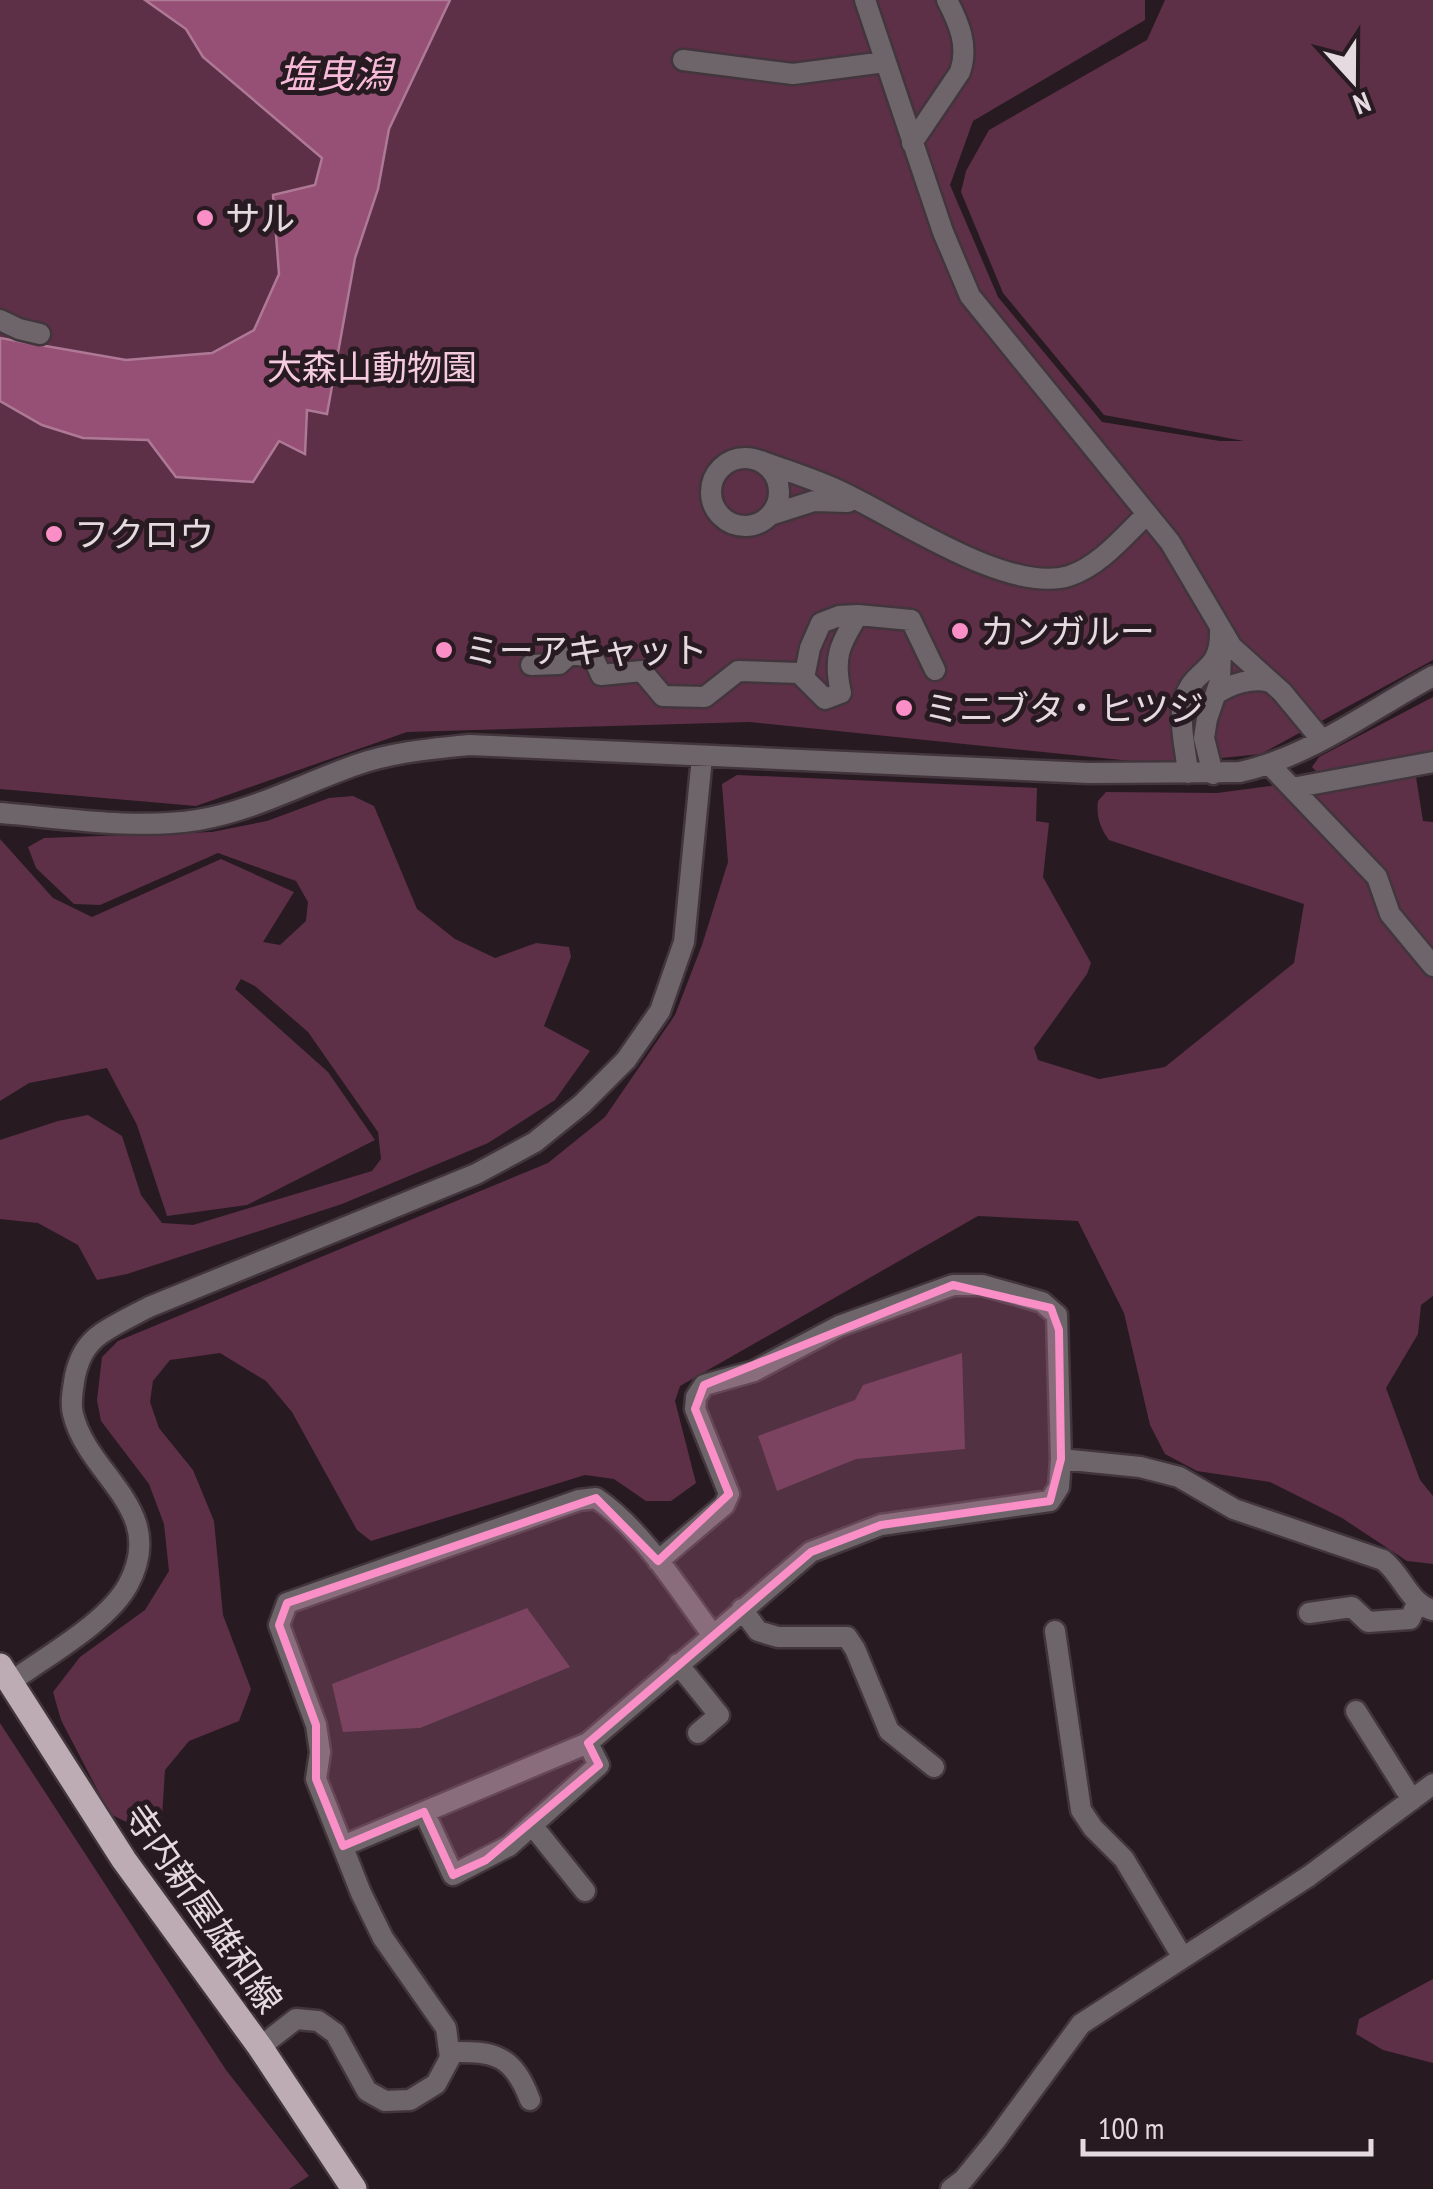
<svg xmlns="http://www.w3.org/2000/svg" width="1433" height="2189" font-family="'PT Sans Narrow','Noto Sans JP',sans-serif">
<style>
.green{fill:#5d3048}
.water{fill:#964f75;stroke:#ae7995;stroke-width:2.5}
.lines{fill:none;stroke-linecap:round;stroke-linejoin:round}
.minor-casing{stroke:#42353c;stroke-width:25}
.major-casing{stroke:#42353c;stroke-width:30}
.minor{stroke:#6d6569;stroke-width:20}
.major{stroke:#bdacb4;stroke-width:25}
.marked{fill:#fa8fc7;fill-opacity:0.2;stroke:#fa8fc7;stroke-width:8;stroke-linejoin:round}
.poi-dot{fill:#fa8fc7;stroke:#281a21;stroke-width:4}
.labels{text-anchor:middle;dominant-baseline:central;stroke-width:10;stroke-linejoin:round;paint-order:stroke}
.poi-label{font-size:35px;fill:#e5dadf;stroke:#281a21;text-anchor:start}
.park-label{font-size:35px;fill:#f5cbdf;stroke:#281a21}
.street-label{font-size:35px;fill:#e5dadf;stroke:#281a21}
.water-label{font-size:38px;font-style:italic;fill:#f8bad9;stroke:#281a21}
</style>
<rect width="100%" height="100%" fill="#281a21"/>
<path class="green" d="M0,0h1145v20l-172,101 -23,64 48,112 104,125 118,19h24l-140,-26 -101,-122 -42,-101 5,-21 23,-41 158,-90 18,-40h268v660l-172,94 -100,10 -412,-42 -342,10 -211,74 -196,-17z
M1433,697v60l-114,17 -7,-7 7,-10z
M737,775l300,13 -1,33 13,2 -6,54 48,86 -4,11 -53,74 4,12 61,19 66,-12 129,-104 10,-59 -195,-64c-9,-12 -13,-24 -11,-39l8,-9 111,1 60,-8 36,31 4,-21 99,-18 7,44 10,1v474l-12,9 -3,29 -32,54 34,92 13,16v68l-26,-3 -65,-43 -72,-36 -73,-11 -32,-17 -15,-29 -26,-112 -46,-92 -100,-5 -298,170 -5,15 21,82 -25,18h-25l-32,-22 -29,-4 -214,66 -14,-11 -65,-118 -26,-31 -46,-28 -50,7 -17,21 -3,21 9,26 34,42 21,51 9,94 28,74 -12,32 -50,20 -24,29 -3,47 -19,13 -33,-16 -49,-94 -8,-28 27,-35 65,-47 24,-39 -5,-47 -15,-40 -48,-63 -4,-21 5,-43 16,-16 430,-178 57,-46 70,-102 27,-70 26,-83 -6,-78z
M353,796l21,10 43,103 38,30 40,19 41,-15 33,4 2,10 -27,69 46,25 -35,49 -67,43 -146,61 -215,70 -30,6 -19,-35 -40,-22 -38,-4v-79l58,-19 30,-6 34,21 19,59 21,28 31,2 179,-54 9,-12 -3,-27 -70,-100 -53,-46 -14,-7 -6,10 93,83 47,68 -128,65 -80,11 -30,-91 -30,-57 -78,15 -29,18v-262l53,59 39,19 129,-58 73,33 -31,50 17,3 26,-24 2,-19 -12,-21 -78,-28 -118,52 -26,-1 -38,-36 -8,-21 16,-9 168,-6 55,-11 62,-23z
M962,1353l3,96 -109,10 -79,32 -19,-55 97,-36 8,-15z
M527,1608l43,59 -150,61 -77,4 -11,-48z
M0,1723l226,347 83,106 -20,13h-289z
M1433,1979v84l-50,-13 -27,-16 3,-15z"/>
<path class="water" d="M145,0h305l-61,129 -11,60 -23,69 -28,156 -20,-4 -2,44 -26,-13 -26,41 -77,-5 -28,-37 -65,-2 -41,-13 -42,-24v-63l126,22 86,-7 42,-23 25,-56 -6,-79 42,-10 7,-27 -119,-101 -17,-28z"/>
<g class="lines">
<g class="minor-casing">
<path id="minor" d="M865,0l78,232 27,64 200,246 62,105 50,45 39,47
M683,60l110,14 92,-12
M912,143l48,-71c9,-26 -1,-49 -13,-72
M0,320l19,9 21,5
M711 492a34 34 0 1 1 68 0a34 34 0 1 1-68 0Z
M761,461c24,9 49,17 72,27 60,26 173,107 236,88 31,-10 55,-40 78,-62
M770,515l44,-14 34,1
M858,615l53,5 24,50
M531,665l28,-1 11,-10 23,3 8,18 41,-4 21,25 42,1 33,-26 61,2 26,26 16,-6c-8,-35 -2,-48 17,-78l-19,1 -18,7 -11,25 -6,30
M1216,694c15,-10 36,-17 54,-12
M1269,764l108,113 13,37 43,52
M1188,773c-2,-22 -10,-52 -4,-73 10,-34 37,-25 36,-69
M1213,774l-9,-36 3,-19 13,-38 1,-29
M1292,788l141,-26
M0,813c64,5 134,17 198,7 55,-9 106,-37 158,-55 37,-13 75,-16 113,-20l620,28 151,-1c69,-15 132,-63 193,-96
M1061,1459l79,8 39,10 55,32 149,51c20,15 25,43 50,50
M742,1609l16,22 20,6h69l8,12 34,82 45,36
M1309,1613l43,-6 16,15 42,-3 7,-16
M1055,1631l26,179 12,18 31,31 59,99
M678,1664l41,51 -21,18
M11,1682c35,-26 96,-59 117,-97 41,-76 -40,-108 -55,-171 -3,-11 0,-26 2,-38 4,-18 11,-32 27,-43 15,-10 32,-18 47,-26l327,-133 59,-32 47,-38 44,-44 34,-49 24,-69 18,-185
M1356,1711l56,89
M424,1812l29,63 56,-29 90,-81 -11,-22
M532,1825l53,66
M343,1846l245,-103 223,-191 70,-27 169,-24 9,-14 2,-28 -4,-144 -15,-13 -31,-9 -29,-8h-29l-114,41 -85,45 -50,14 -8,12 -1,12 34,85 -5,11 -66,56
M260,2047l36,-28 22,2 17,12 32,58 18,10 25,-1 26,-16 14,-26 -4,-30 -63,-90 -22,-45 -45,-114 4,-27 -4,-27 -37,-100 8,-22 292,-103 17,-2c46,31 83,92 116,136
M450,2052c45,-1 63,3 80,48
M951,2189l12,-9 32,-39 86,-117 228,-148 124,-92"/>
</g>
<g class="major-casing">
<path id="major" d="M0,1666l124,194 136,187 94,142"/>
</g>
<use href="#minor" class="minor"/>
<use href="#major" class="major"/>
</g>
<path class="marked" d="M953,1285l98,23 8,22 2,129 -11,42 -169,24 -70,27 -223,191 11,22 -113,95 -33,15 -29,-63 -81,34 -27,-67v-54l-37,-100 8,-22 309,-105 62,63 71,-67 -34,-85 9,-24z"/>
<g class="poi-dot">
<circle cx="205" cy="218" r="10"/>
<circle cx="54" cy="534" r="10"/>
<circle cx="960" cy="631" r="10"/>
<circle cx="444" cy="650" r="10"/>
<circle cx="904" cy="708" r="10"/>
</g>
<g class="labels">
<g class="poi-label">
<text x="225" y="218">サル</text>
<text x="74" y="534">フクロウ</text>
<text x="980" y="631">カンガルー</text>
<text x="464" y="650">ミーアキャット</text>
<text x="924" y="708">ミニブタ・ヒツジ</text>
</g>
<g class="park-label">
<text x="372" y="367">大森山動物園</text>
</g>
<g class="street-label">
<text transform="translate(204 1908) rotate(55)">寺内新屋雄和線</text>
</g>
<g class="water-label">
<text x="335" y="73">塩曳潟</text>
</g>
</g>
<g transform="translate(1353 80) rotate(159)" stroke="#281a21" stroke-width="8" paint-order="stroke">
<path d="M0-8L18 38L0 25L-18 38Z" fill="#e5dadf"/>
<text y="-15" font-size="28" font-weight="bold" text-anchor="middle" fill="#e5dadf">N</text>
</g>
<path d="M1083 2139v15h288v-15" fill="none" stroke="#e5dadf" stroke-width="5"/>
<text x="1098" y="2139" font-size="30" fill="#e5dadf" stroke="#281a21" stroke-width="8" paint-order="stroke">100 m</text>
</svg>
